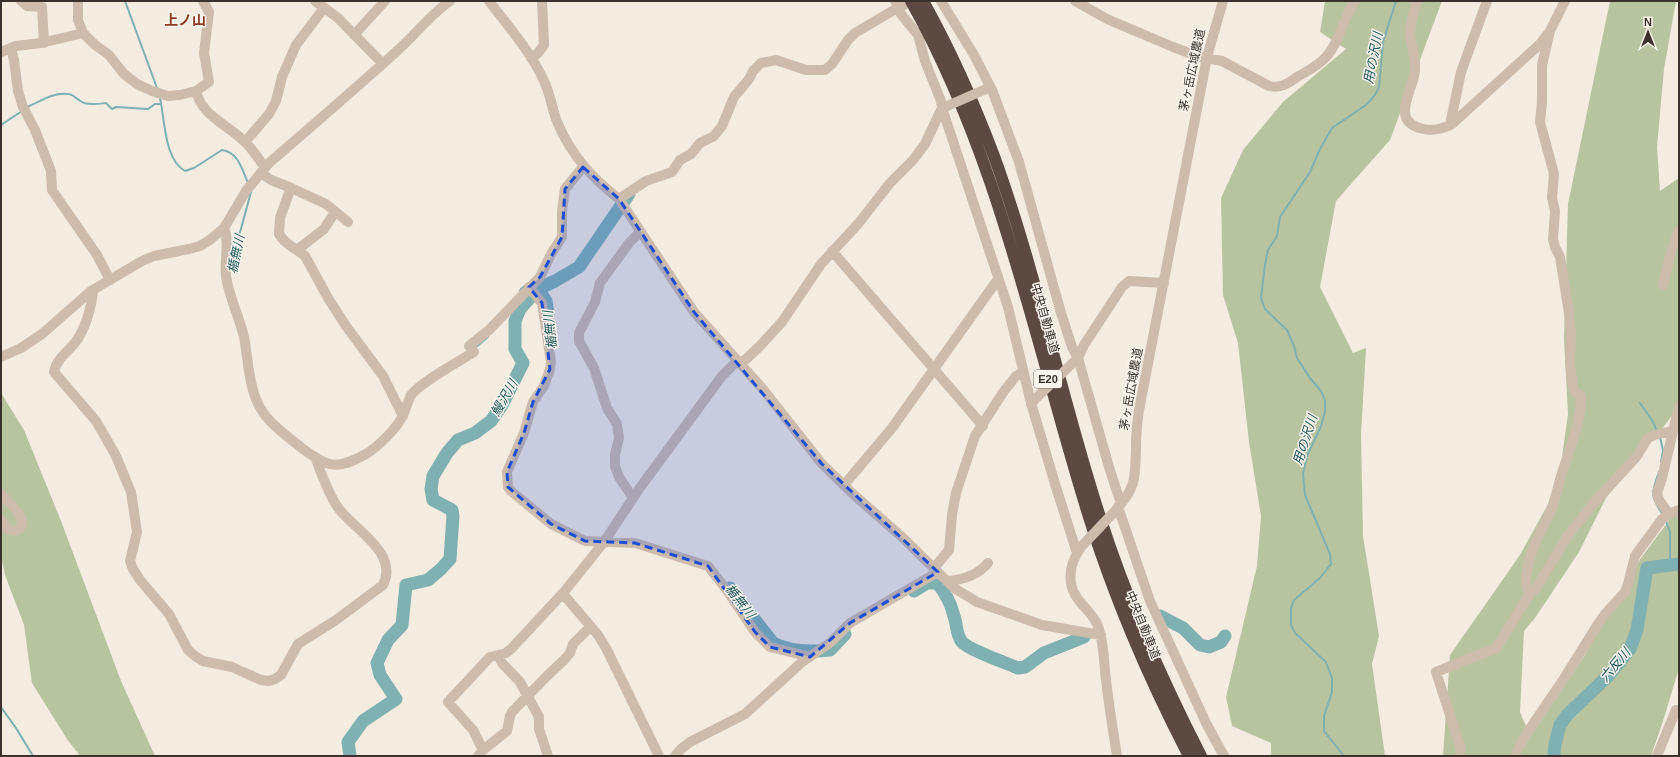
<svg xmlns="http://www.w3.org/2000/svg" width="1680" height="757" font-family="Arial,'Noto Sans JP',sans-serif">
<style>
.green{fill:#b8c4a0}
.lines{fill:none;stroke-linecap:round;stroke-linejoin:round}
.stream{stroke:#7fb0b2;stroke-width:2}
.river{stroke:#7fb0b2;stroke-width:13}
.minor{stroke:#cdbbac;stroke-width:10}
.highway{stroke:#5c4a42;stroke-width:12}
.minor-bridge{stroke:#cdbbac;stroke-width:10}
.marked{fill:#1d4ed8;fill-opacity:0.2;stroke:#1d4ed8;stroke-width:3;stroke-dasharray:8 5;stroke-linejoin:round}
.labels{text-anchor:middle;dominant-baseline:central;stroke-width:3;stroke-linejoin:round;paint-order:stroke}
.shield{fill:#fbf5ee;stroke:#756b66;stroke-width:1}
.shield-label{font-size:11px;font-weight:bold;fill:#3b302b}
.street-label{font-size:12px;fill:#3b302b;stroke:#fbf5ee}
.water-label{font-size:13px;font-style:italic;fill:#1f5a5e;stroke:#fbf5ee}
.quarter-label{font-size:14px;font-weight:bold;fill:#8c3b22;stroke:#fbf5ee}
</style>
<rect width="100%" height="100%" fill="#f4ebe1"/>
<path class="green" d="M1325,1h117l-52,139 -54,61 -16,86 33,66 13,-5 -5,87 2,101 16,100 -7,28 13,92h-114v-13l-39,-17 -6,-29 31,-131 4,-50 -12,-74 -11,-99 -15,-48 -2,-97 22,-48 40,-48 63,-53 -26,-17z
M1610,1h66l-12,68 -7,78 3,44 19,-13v228l-17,23 -38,38 -19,33 -26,52 -44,66 -11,13 -4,81 8,19 55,-73 58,-100 38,-51v161l-15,50 -13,38h-208l7,-101 70,-100 38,-69 10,-72 -4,-75 4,-135z
M1,393l23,37 37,91 60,160 34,75h-75l-13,-17 -35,-56 -8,-58 -19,-50 -4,-19z"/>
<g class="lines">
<path class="stream" d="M125,1l32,87
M160,98c5,22 4,61 25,73l9,-3 28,-18c16,2 20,19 26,33
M27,107c13,-5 25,-15 41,-13 6,0 10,7 16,9 7,2 14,1 22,0l6,6 4,-2 32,2 7,-5h6
M1,125l21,-14
M230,269l21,-77
M520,291l1,-2 5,-4
M475,348l13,-11
M1640,403l12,17 5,11
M1660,437l3,13 -2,12
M1659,472c-8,22 -9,23 4,43
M1666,521l4,11v34
M1,707l15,21 17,28
M1344,756l-20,-25v-15l8,-24v-14l-6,-16 -31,-29 -4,-8v-17l3,-8 26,-22 11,-14 -1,-10 -25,-59 -2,-21 4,-18 14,-30 4,-14v-12l-4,-9 -11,-13 -13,-20 -3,-12 -7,-16 -22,-21 -4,-11 4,-33 3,-15 9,-14 3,-19 30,-45 10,-23 12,-21 34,-23 9,-10 4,-8 4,-45 13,-41"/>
<path class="river" d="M538,289l8,12 2,13
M730,588l43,55c17,9 38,9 57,7l15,-16
M914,591l13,-8h10c9,10 14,21 17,33 3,8 2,19 8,26 7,8 44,21 56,26l7,-1 19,-14 40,-16
M1160,616l23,12 17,17 9,2 12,-5 4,-6
M350,756l-2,-14 15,-21 33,-22 -16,-24 -3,-12 11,-23 14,-15 4,-40 22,-5 13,-11 9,-10 3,-43 -1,-6 -19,-10 -2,-11 2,-13 14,-23 11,-13 17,-7 16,-12 11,-16 21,-42 -8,-14v-28l5,-12 18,-20 17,-8 24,-14 50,-73
M1554,756l1,-12 5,-19 7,-10 43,-41 20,-25 7,-19 10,-62 32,-4"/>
<path class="minor" d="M21,1l6,5 15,1 2,36
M78,1v19l5,13
M315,1l23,17 45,46
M489,1c19,25 42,51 55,80 7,14 8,30 14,43 14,32 34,54 61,75l75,113 68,76 60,76 31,30 49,43 52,51 23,14 65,23 59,10
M895,1l6,13 17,21 7,26 16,40 1,7 66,199 23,96 24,81 22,69
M941,1l33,54 18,35 27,72 42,151 11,34 6,11 31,109 12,37
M1075,1l32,18 66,28 24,9 25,5 47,25c12,3 19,-3 28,-9 10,-6 21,-11 28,-19 14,-14 18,-40 30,-57
M1417,1c-3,11 -7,22 -7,33 1,12 6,24 5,36 -1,20 -27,51 8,59 9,2 21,0 29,-5l88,-80 10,-13 15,-30
M1550,31l-8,34v37l-2,20 14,52 -2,24 3,13 -2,28 2,8 5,10 9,56 2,20 -1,30 3,24 3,6 5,3c0,27 -10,49 -18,74 -5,14 -7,29 -13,43 -7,15 -16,29 -20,45 -2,8 -9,30 1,34l4,-2 34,-56 24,-30 44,-48 11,-18 7,-3 17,-4
M354,35l31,-34
M11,49l3,11 4,31 5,16 12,23 16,41 1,19 45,65 13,25
M1,52l15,-6 25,-3 42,-10 11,11 15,11 15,19 13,10 15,7 16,5 12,-1 16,-4 13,-9 -5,-29 5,-41 -6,-11
M531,58l7,-5 6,-8 -2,-44
M196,91c6,26 33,34 50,52 7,7 13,16 19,25
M1450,125l11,-53 26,-71
M245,142l24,-28 7,-13 6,-24 14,-32 28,-37
M261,173l10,7 18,7 1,3 -10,28 -1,16c6,11 17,14 26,22l23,42 18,28 37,50 20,40
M289,187l37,17 22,18
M619,199l27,-18 26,-9 8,-12 11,-6 9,-11 14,-7 8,-10 12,-29 15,-18 4,-8 8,-8 15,-3 30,10h19l7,-6 16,-24 7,-7 44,-26 5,-2
M224,228c6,14 0,33 2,48 3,21 13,40 18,61 4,20 4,43 12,62 8,22 30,36 47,50 26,19 34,21 63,5 13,-8 31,-26 37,-39 3,-6 5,-14 8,-20 10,-13 47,-33 63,-43l-5,-6 20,-16 51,-53 11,-23 11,-17v-26l3,-22 18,-22
M297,250l27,-21 11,-17
M832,251l151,175
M1663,285l8,-33 8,-22
M529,287l13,16 9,59 -1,7 -6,17 -11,16 -9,31 -17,39 1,15 3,4 40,33 34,17 50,2 73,23 18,23 29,43 15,15 40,10
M93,290c-1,16 -8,41 -19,54 -7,8 -18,16 -20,28l42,49 19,33 16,38 6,40 -7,29 3,8 7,11 29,34 19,36 7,6 8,5 29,6 29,13 8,1 6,-2 6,-4 17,-31 38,-24 47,-35c16,-32 -28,-55 -44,-76 -8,-10 -19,-38 -23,-50
M1,357l20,-9 21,-14 49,-43 51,-30 12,-5 35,-7 11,-3 11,-7 13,-11 22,-37 23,-28c43,-37 86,-74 128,-112 18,-16 33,-36 53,-50
M1078,358l6,-13 38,-58 7,-6 35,2
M844,485l48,-57 106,-149
M1,494c6,7 29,25 18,35 -3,3 -8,1 -12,0l-6,-9
M633,498l-14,-21 -4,-11v-11l4,-17 -2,-14 -10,-16 -13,-40 -15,-27v-8l16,-31 5,-19 29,-40 11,-11
M1118,507c19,-20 17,-33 18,-60 0,-12 1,-24 3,-37l68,-353 16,-56
M1118,507l32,94 56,122 18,33
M1669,514l-10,-14 -2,-7 5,-15 17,-72
M1080,549c-7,10 -11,22 -9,34 3,20 23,28 28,46 5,16 5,35 7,51 3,26 7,51 11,76
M934,568l15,-18 3,-35 4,-22 19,-57 29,-45 12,-15 7,-4
M947,581c16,-1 30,-5 41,-18
M498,655l8,-2 5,-4 53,-57
M483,750l-10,-20 -25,-28 42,-45 8,-2 4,8 18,19 19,35v12l9,27
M478,756l5,-6 24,-19 3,-15 2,-4 35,-36 17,-16 6,-7 3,-9 17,-17
M659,756l-53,-108 -8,-13 -34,-40v-3l40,-50 35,-53 83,-113 12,-12 11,-4 14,-13 23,-25 39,-58 37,-40 32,-41 23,-23 12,-16 17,-36 3,-1
M675,756l6,-7 9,-7 55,-28 56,-51 30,-21 19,-19 88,-51
M1459,756l2,-7 -25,-77 60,-24 35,-56
M1515,756l8,-17 42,-62 33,-53 7,-10 20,-22 3,-8 7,-28 5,-7 22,-30 7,-5 10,-4
M1657,756l19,-46h3"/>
<path class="highway" d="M911,1c90,160 124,343 178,516 26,83 60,162 100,239
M923,1c28,50 51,102 71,155 43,118 67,242 106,361 27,84 61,161 101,239"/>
<path class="minor-bridge" d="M945,107l41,-18
M1031,403l47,-45
M1080,548l37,-39"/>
</g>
<path class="marked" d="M583,167l36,32 75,113 128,152 116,108 -88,51 -40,34 -40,-10 -15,-15 -47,-66 -73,-23 -50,-2 -34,-17 -43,-37 -1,-15 17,-39 9,-31 17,-33 -8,-66 -13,-16 11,-10 22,-40 3,-48z"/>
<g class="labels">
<rect class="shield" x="1034" y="370" width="28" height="18" rx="3"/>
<g class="shield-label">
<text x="1048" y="379">E20</text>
</g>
<g class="street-label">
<text transform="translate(1192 70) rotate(-78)">茅ヶ岳広域農道</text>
<text transform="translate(1045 318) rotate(74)">中央自動車道</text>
<text transform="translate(1131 389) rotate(-80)">茅ヶ岳広域農道</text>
<text transform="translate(1143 625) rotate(68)">中央自動車道</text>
</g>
<g class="water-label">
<text transform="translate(1373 58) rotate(-79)">用の沢川</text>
<text transform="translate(236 254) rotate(-78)">楯無川</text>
<text transform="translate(550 330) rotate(-97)">楯無川</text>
<text transform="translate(504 398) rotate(-60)">鰻沢川</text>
<text transform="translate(1305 440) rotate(-72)">用の沢川</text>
<text transform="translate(740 601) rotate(52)">楯無川</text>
<text transform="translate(1615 665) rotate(-50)">六反川</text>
</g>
<g class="quarter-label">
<text x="185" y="20">上ノ山</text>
</g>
</g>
<rect width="1680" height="757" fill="none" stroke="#3b302b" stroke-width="4"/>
<g transform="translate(1648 32)" stroke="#fbf5ee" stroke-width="3" paint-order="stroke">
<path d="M0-3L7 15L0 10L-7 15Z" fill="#3b302b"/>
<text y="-6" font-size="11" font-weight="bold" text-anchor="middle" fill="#3b302b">N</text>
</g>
</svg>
